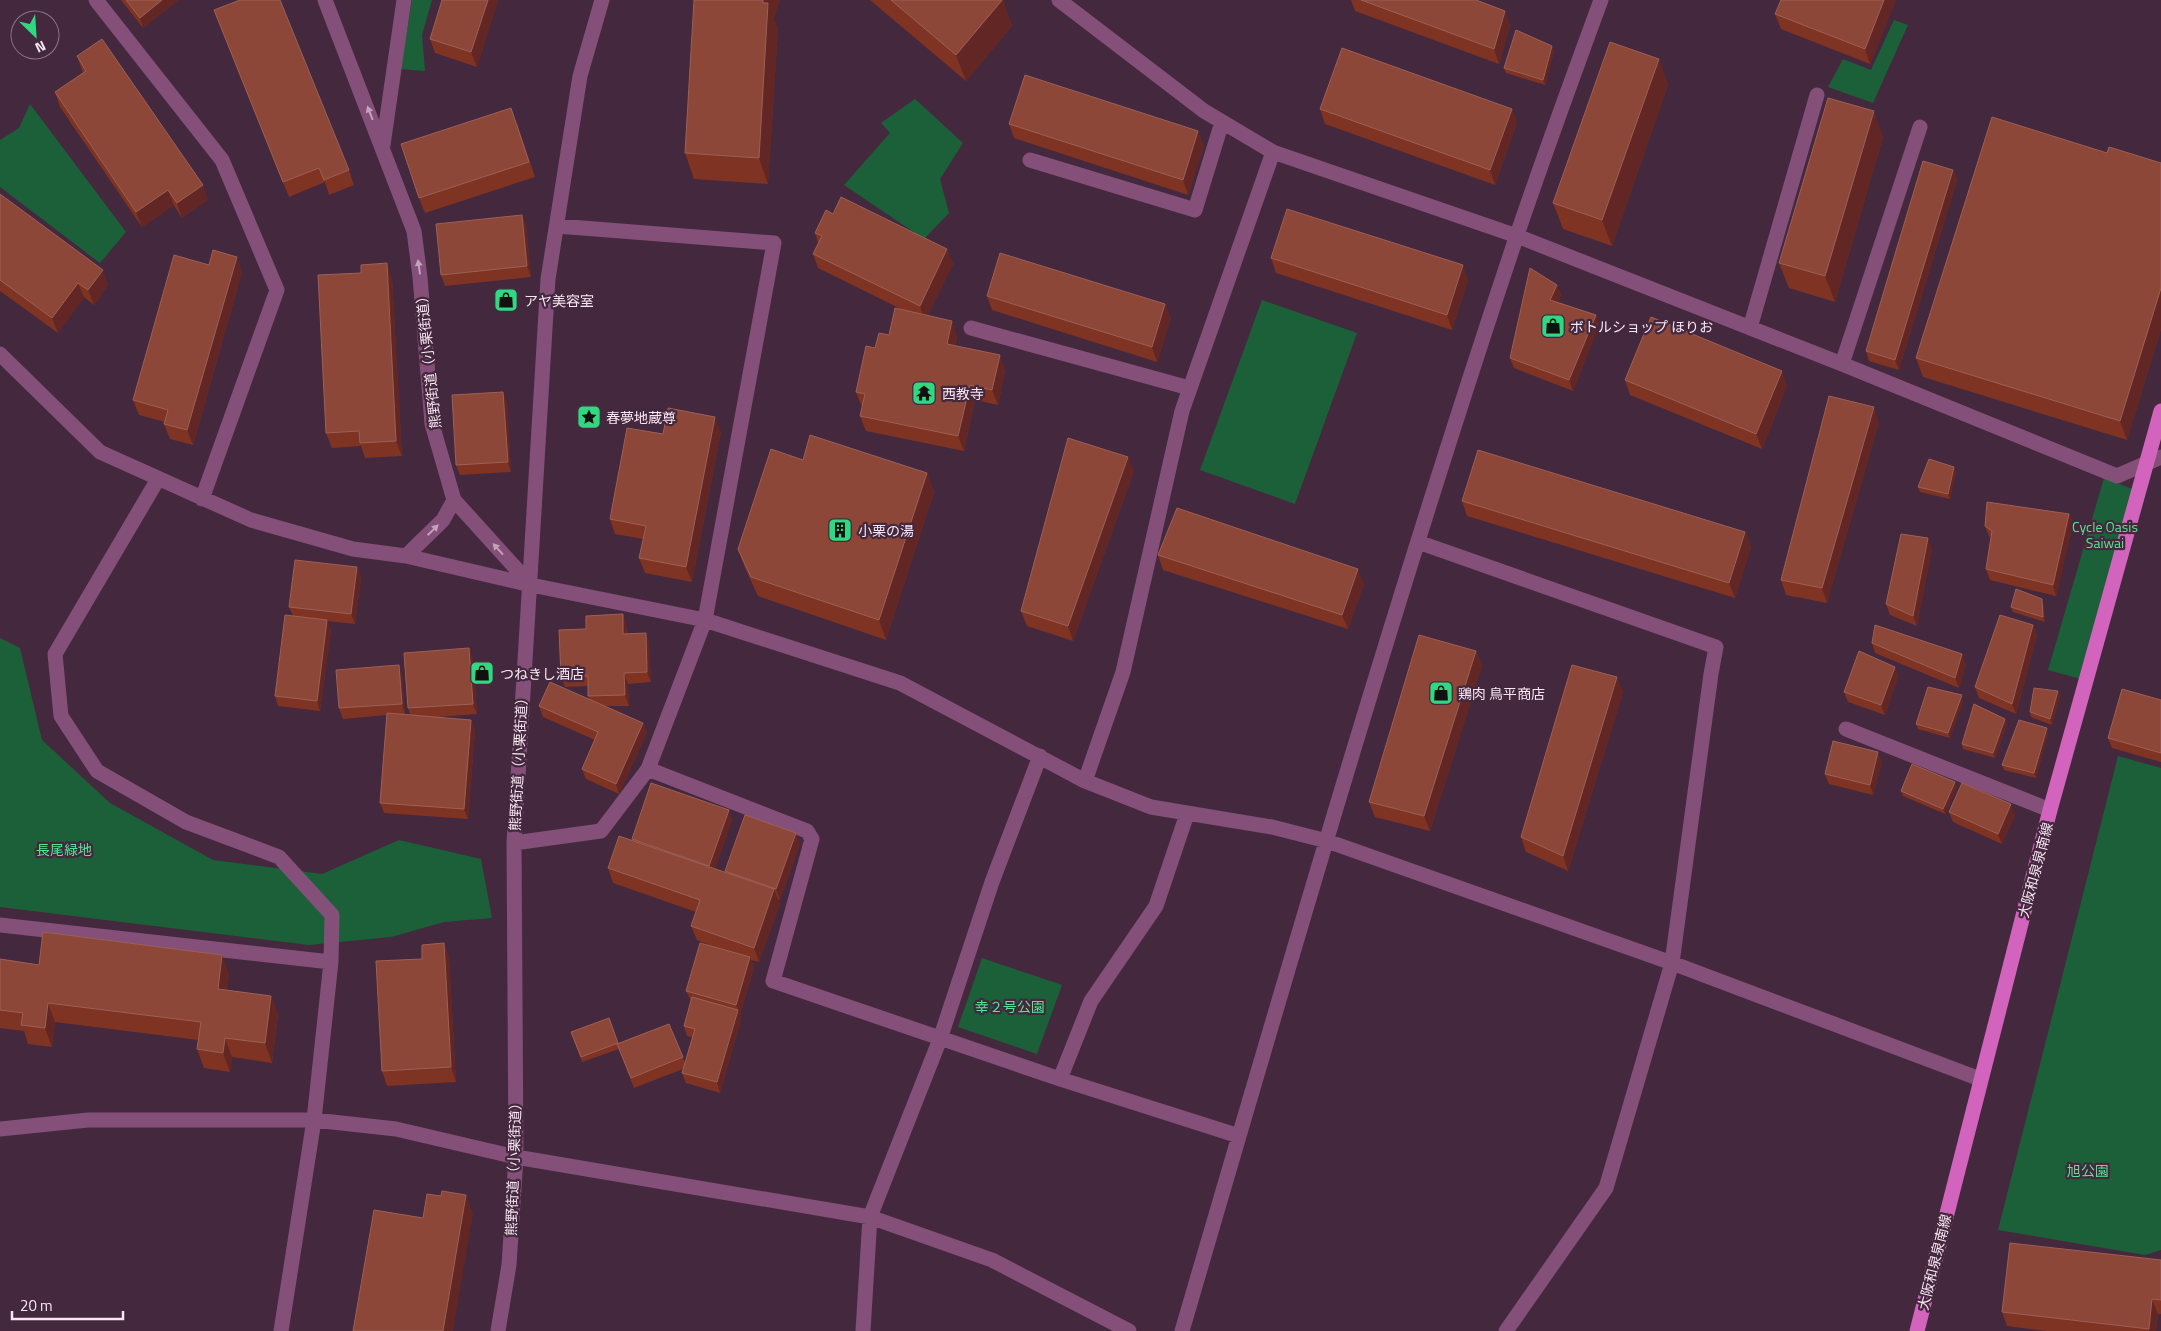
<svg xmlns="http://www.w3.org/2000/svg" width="2161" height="1331" font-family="'Titillium Web','Noto Sans JP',sans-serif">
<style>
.green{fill:#1c603a}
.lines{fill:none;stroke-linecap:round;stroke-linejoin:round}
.minor{stroke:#844f79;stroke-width:15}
.major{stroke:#d264be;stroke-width:15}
.wall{fill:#7f3322}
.shaded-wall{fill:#622724}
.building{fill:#8c4738;stroke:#9d6056}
.oneway{fill:#c4a2bc}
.labels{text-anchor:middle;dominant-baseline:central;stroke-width:4.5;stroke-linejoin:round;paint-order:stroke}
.poi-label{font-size:14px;fill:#f8e6f3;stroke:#44283e;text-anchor:start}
.street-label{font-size:14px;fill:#f8e6f3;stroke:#44283e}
.park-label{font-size:14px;fill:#4fe893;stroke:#44283e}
</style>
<rect width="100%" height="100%" fill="#44283e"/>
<path class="green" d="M412,0h20l-10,35 3,36 -24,-2z
M1894,20l14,5 -35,78 -45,-16 15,-28 28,11z
M915,99l48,44 -23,36 9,34 -25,26 -80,-54 46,-52 -9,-10z
M30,104l96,128 -26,31 -100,-76v-47l19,-12z
M1262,300l95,33 -62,171 -95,-34z
M2104,478l31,12 -54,189 -33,-9z
M0,638l20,10 22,92 68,63 103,57 109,14 77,-34 82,19 11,59 -48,4 -53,15 -82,8 -309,-38z
M2118,756l43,12v482l-16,5 -147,-25z
M982,958l80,27 -25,69 -79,-27z"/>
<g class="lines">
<path class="minor" d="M96,0l126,160 55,130 -75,209
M325,0l89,231 6,46 12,147 22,76 77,85
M1059,0l145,111 69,41 244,84 325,128 275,112 44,-19
M383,145l21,-145
M1030,160l165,50 27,-88
M971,328l211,58 7,5
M1750,328l67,-233
M0,354l100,98 151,68 102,29 53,7 125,29 174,35 195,63 185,98 66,26 121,20 55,14 345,122 308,116
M1842,364l78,-237
M158,479l-103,175 6,62 36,55 89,51 93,35 53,58 -1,47
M1418,542l298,105 -5,27 -39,289 -66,225 -100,143
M406,556l37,-36 11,-20
M1846,729l204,81
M648,769l159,62 5,8 -39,142 287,98 179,57
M1085,781l38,-109 59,-261 91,-259
M514,843l87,-12 47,-62 57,-149 69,-377 -217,-17
M0,925l331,37 -17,158 -33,211
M1060,1079l31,-78 65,-95 31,-92
M0,1129l88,-9h226l82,9 120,28 354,60 122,43 137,71
M498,1331l11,-66 7,-108 -2,-314 34,-564 32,-203 22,-76
M863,1331l7,-114 70,-178 52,-157 48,-126
M1182,1331c107,-366 213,-732 334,-1093 27,-80 56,-159 85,-238"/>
<path class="major" d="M1917,1331l133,-521 111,-399"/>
</g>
<path class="wall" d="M121,0h57l-35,28z
M442,0h56l-21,67 -42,-14 -5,-14z
M870,0h133l9,26 -46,55z
M1351,0h125l29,11 5,15 -11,38 -144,-53z
M1896,0l-26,64 -89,-35 -6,-15z
M214,10l135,160 5,15 -25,10 -4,-13 -36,15z
M774,20l4,9 -10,155 -74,-5 -9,-26z
M1554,51l-9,34 -39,-12 -2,-5z
M77,56l131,144 -26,18 -8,-13 -32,22 -82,-120 -5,-15 28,-19z
M1659,59l9,26 -56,161 -49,-17 -10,-26z
M1320,109h192l5,14 -22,62 -170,-61z
M517,123l18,54 -110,36 -6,-15z
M1009,124l195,22 -16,49 -174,-57z
M1883,137l-48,165 -46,-14 -10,-25z
M2107,153l54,10v166l-34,111 -204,-63 -7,-19z
M1953,170l4,10 -58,190 -30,-9 -3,-10z
M0,194l108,91 -14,20 -10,-8 -26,36 -58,-42z
M833,214l114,35 6,15 -25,51 29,21 -2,10 50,24 -7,35 -23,-5 -11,51 -98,-20 -6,-15 2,-9 -6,-15 19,-44 14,-13 14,-25 -85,-42 -5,-14 5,-11 -3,-10z
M522,215l4,10 5,52 -86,9 -4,-11z
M1271,258l197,22 -16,50 -176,-57z
M209,265l33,7 -49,173 -23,-6 -6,-15 1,-2 -26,-7 -6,-15z
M392,278l10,178 -37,2 -4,-12 -29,2 -6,-15z
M1557,285l4,10 -3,7 38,13 3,10 -26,66 -59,-23 -4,-10z
M987,296l178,8 6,15 -14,43 -165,-52z
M1625,380l162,6 -25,63 -132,-54z
M507,402l4,70 -51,3 -4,-10z
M1879,422l-52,181 -41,-8 -5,-15z
M721,432l-29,150 -47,-9 -6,-15 4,-19 -28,-5 -5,-15 53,-85z
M803,460l124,13 7,19 -48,148 -128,-44 -13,-28 -7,-19z
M1134,471l-61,170 -46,-15 -6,-15z
M1956,472l-6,27 -30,-7 -2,-5z
M1462,501l283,31 6,15 -16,51 -268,-82z
M2069,514l4,10 -17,72 -66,-16 -4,-11 5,-32 -2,-1 -4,-10z
M1932,548l-15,78 -27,-11 -4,-11z
M1158,555l206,29 -16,45 -185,-59z
M357,567l4,10 -6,47 -28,-3 4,9 -11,81 -42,-5 -3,-10 18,-80 -4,-9z
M2043,604l2,18 -32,-10 -2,-5z
M626,624l1,10 19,-1 3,11 2,38 -23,2 1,22h-24l38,17 4,10 -28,61 -33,-15 -4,-10 13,-29 -52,-23 -4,-11 50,-7 -1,-3v-10l-23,1 -4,-10 25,-48z
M2033,625l4,10 -21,79 -37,-16 -4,-11z
M1872,643l90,11 4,10 -7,24 -84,-35z
M1476,651l6,15 -52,165 -55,-14 -6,-15z
M473,659l4,55 -39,3 37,13 -7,89 -84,-6 -4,-10 7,-88 -44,4 -4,-11 63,-33 3,39h5l-2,-6z
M1895,667l3,10 -13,38 -37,-13 -4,-10z
M1623,692l-55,179 -42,-19 -5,-15z
M2060,696l-8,29 -21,-8 -1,-5z
M2161,700v62l-49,-14 -4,-10z
M1963,701l-13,37 -32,-9 -2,-5z
M2005,719l2,5 -12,34 -32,-9 -1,-5z
M2048,733l-12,45 -32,-8 -2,-5z
M1882,762l-9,33 -44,-11 -4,-10z
M1955,782l2,5 -12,27 -42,-18 -2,-5z
M729,810l3,10 -17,49 10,3 75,-28 -20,56 -2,-1 2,5 -21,58 -8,-2 3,7 -14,48h-1l2,5 -21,73 -34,-10 -4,-10 1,-4 -49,19 -15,-39 -37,13 -11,-30 47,11 65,14 2,6 7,-26 -5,-1 -3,-10 7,-25 -5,-10 25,-45 -14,-6 -6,-14 5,-14 -83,-29 -5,-15 24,-28v-1z
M1949,812l66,3 -13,29 -49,-22z
M444,943l5,15 7,124 -69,4 -5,-15 40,-112z
M0,959l39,6 190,9 -2,16 44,6 7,19 -6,48 -40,-6 -2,15 -26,-4 -7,-19 1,-9 -143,-18 -3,25 -24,-3 -4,-13 -24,-3z
M2161,1260v54h-3l-2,17h-109l-40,-5 -5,-14z"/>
<path class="shaded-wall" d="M162,0h16l-35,28 -3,-10z
M488,0h10l-21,67 -6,-15z
M763,0h17l-6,20 4,9 -10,155 -9,-26 4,-155z
M1003,0l9,26 -46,55 -10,-26z
M1884,0h12l-26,64 -5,-15z
M1505,11l5,15 -11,38 -5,-15z
M1552,46l2,5 -9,34 -2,-5z
M1659,59l9,26 -56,161 -10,-26z
M1512,109l5,14 -22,62 -5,-15z
M1874,111l9,26 -48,165 -10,-26z
M1198,131l6,15 -16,49 -5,-15z
M1953,170l4,10 -58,190 -4,-10z
M203,185l5,15 -26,18 -5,-15z
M168,190l6,15 -32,22 -6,-15z
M522,215l4,10 5,52 -4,-11z
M947,249l6,15 -28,57 -5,-15z
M237,257l5,15 -49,173 -6,-15z
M387,263l5,15 10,178 -6,-15z
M1463,265l5,15 -16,50 -5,-15z
M103,270l5,15 -14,20 -6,-15z
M78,283l6,14 -26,36 -6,-15z
M1557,285l4,10 -7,15 -4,-10z
M2161,288v41l-34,111 -7,-19z
M1165,304l6,15 -14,43 -5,-15z
M1596,315l3,10 -26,66 -4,-11z
M952,321l5,15 -5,23 -5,-15z
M1000,355l5,15 -7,35 -6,-15z
M1782,371l5,15 -25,63 -6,-15z
M970,385l5,15 -11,51 -6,-15z
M503,392l4,10 4,70 -3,-10z
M1874,407l5,15 -52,181 -5,-15z
M715,417l6,15 -29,150 -6,-15z
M1128,457l6,14 -61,170 -5,-15z
M1954,467l2,5 -6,27 -2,-5z
M927,473l7,19 -48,148 -7,-20z
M2069,514l4,10 -17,72 -3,-11z
M1745,532l6,15 -16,51 -6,-15z
M1928,538l4,10 -15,78 -4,-10z
M357,567l4,10 -6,47 -4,-10z
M1358,569l6,15 -16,45 -6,-14z
M2042,599l1,5 2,18 -2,-5z
M623,614l3,10 1,21 -4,-11z
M327,620l4,10 -11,81 -3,-10z
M2033,625l4,10 -21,79 -4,-10z
M646,633l3,11 2,38 -4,-10z
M469,648l4,11 4,55 -4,-10z
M1476,651l6,15 -52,165 -6,-15z
M1962,654l4,10 -7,24 -4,-10z
M399,665l3,10 3,39 -3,-10z
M1895,667l3,10 -13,38 -4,-10z
M624,673l4,11 1,22 -4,-11z
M1617,677l6,15 -55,179 -5,-15z
M2058,691l2,5 -8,29 -2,-6z
M1962,695l1,6 -13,37 -2,-5z
M2005,719l2,5 -12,34 -2,-5z
M471,720l4,10 -7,89 -4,-10z
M643,723l4,10 -28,61 -3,-10z
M2047,728l1,5 -12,45 -2,-5z
M1878,752l4,10 -9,33 -3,-10z
M1955,782l2,5 -12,27 -2,-5z
M2011,804l4,11 -13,29 -4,-10z
M729,810l3,10 -19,56 -4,-10z
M796,833l4,11 -20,56 -4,-11z
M774,889l6,15 -21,58 -5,-14z
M444,943l5,15 7,124 -5,-15z
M222,955l7,19 -4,34 -7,-19z
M750,957l4,10 -14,48 -4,-10z
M271,996l7,19 -6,48 -7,-20z
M48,1003l7,19 -3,25 -7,-19z
M738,1010l3,10 -21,73 -3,-11z
M225,1038l7,19 -2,15 -7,-19z
M466,1195l7,19 -20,117h-10z
M2152,1299l6,15 -2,17h-7v-2z"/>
<path class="building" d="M126,0h36l-22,18z
M240,0h40l69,170 -25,10 -5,-12 -36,14 -69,-172z
M442,0h46l-17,52 -41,-13z
M694,0h69v3h5l-9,155 -74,-5z
M891,0h111l-46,55z
M1361,0h115l29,11 -11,38z
M1781,0h103l-19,49 -90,-35z
M1516,30l36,16 -9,34 -39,-12z
M102,39l101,146 -26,18 -9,-13 -32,22 -81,-120 31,-21 -9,-15z
M1610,42l49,17 -57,161 -49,-17z
M1342,48l170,61 -22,61 -170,-61z
M1025,75l173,56 -15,49 -174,-56z
M1828,98l46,13 -49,165 -46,-13z
M511,108l18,54 -110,36 -18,-54z
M1992,117l115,36 2,-6 52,16v125l-41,133 -204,-63z
M1923,161l30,9 -58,190 -29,-9z
M0,194l103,76 -15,20 -10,-7 -26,35 -52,-38z
M841,197l106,52 -27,57 -107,-52 9,-18 -7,-3 11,-23 7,4z
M1287,209l176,56 -16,50 -176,-57z
M522,215l5,51 -86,9 -5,-51z
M213,250l24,7 -50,173 -23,-6 4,-14 -35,-10 41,-145 35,10z
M1000,253l165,51 -13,43 -165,-51z
M387,263l9,178 -36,2 -1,-12 -33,2 -8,-158 43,-2v-8z
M1530,268l27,17 -7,15 46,15 -27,65 -59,-22z
M895,308l57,13 -5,23 53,11 -8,35 -22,-5 -12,51 -98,-20 5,-22 -9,-2 10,-46 9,2 4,-15 10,2z
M1651,317l131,54 -26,63 -131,-54z
M503,392l5,70 -52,3 -4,-70z
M1829,396l45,11 -52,181 -41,-8z
M668,408l47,9 -29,150 -47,-9 7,-32 -36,-7 17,-91 36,6z
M810,435l117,38 -48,147 -128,-43 -13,-28 33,-100 32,11z
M1068,438l60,19 -60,169 -47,-15z
M1478,450l267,82 -16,51 -267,-82z
M1929,459l25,8 -6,27 -30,-7z
M1987,502l82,12 -16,71 -67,-16 6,-38 -7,-5z
M1177,508l181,61 -16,46 -184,-60z
M1901,534l27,4 -15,78 -27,-12z
M295,560l62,7 -6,47 -62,-7z
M2016,589l26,10 1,18 -32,-10z
M623,614v20l23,-1 1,39 -23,1 1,22 -37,1v-20l-27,1 -2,-47 27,-1v-13z
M285,615l42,5 -10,81 -42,-5z
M2000,615l33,10 -21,79 -37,-17z
M1875,625l87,29 -7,24 -83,-35z
M1419,635l57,16 -52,165 -55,-14z
M469,648l4,56 -65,4 -4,-55z
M1859,651l36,16 -14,38 -37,-13z
M399,665l3,39 -63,4 -3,-38z
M1572,665l45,12 -54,179 -42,-19z
M550,682l93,41 -27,61 -34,-15 16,-37 -59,-26z
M1928,687l34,8 -14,38 -32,-9z
M2034,688l24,3 -8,28 -20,-7z
M2122,689l39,11v53l-53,-15z
M1974,704l31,15 -12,34 -31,-9z
M387,713l84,7 -7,89 -84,-6z
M2019,720l28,8 -13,45 -32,-8z
M1833,741l45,11 -8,33 -45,-11z
M1912,764l43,18 -12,27 -42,-18z
M651,783l78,27 -20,56 -77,-27z
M1962,783l49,21 -13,30 -49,-22z
M745,815l51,18 -20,56 -51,-18z
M619,836l155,53 -20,59 -63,-22 9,-26 -92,-32z
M43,932l179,23 -4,34 53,7 -6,47 -40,-5 -2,15 -26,-4 4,-27 -153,-19 -3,25 -24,-3 2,-12 -23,-3v-51l39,6z
M444,943l7,124 -69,4 -6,-110 46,-2v-14z
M700,943l50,14 -14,48 -50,-14z
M692,997l46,13 -21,72 -35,-9 13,-44 -11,-3z
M609,1018l9,25 -37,14 -10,-25z
M669,1024l14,33 -52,21 -14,-34z
M442,1191l24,4 -23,136h-90l21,-121 49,8 4,-24 14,2z
M2010,1243l151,17v40l-9,-1 -3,30 -147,-17z"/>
<defs><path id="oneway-solid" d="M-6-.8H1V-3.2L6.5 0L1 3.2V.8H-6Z" transform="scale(1.25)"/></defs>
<g class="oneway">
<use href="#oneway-solid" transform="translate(370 113) rotate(-111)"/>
<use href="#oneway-solid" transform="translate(419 267) rotate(-98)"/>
<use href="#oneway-solid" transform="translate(433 530) rotate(-44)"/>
<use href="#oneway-solid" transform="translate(498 549) rotate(-132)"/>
</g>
<defs>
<g id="shop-square" transform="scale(1.25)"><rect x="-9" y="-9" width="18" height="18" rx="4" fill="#31d882" stroke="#44283e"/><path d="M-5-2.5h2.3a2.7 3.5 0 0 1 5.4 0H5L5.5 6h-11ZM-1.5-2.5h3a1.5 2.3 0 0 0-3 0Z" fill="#111"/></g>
<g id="temple-square" transform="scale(1.25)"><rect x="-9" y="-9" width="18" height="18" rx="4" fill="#31d882" stroke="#44283e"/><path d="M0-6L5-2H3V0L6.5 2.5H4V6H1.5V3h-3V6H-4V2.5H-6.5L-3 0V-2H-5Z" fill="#111"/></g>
<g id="sight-square" transform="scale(1.25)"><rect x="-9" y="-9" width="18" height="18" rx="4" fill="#31d882" stroke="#44283e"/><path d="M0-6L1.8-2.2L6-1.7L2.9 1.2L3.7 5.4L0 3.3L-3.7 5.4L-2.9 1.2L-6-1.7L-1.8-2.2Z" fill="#111"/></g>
<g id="building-square" transform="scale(1.25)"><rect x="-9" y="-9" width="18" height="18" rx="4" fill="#31d882" stroke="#44283e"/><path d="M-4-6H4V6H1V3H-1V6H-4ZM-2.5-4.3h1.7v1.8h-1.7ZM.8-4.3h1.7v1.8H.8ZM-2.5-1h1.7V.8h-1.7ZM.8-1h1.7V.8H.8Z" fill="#111"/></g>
</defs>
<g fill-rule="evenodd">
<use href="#shop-square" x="506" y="300"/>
<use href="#shop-square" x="1553" y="326"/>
<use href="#temple-square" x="924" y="393"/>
<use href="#sight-square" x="589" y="417"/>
<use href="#building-square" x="840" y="530"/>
<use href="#shop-square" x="482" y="673"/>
<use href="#shop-square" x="1441" y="693"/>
</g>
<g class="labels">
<g class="poi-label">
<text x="524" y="300">アヤ美容室</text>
<text x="1570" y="326">ボトルショップ ほりお</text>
<text x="942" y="393">西教寺</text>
<text x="606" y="417">春夢地蔵尊</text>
<text x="858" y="530">小栗の湯</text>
<text x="500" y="673">つねきし酒店</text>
<text x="1458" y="693">鶏肉 鳥平商店</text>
</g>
<g class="street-label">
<text transform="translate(428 359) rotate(-96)">熊野街道（小栗街道）</text>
<text transform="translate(518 761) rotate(-87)">熊野街道（小栗街道）</text>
<text transform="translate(2035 870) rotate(-75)">大阪和泉泉南線</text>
<text transform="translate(513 1166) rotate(-88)">熊野街道（小栗街道）</text>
<text transform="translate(1934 1262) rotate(-76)">大阪和泉泉南線</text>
</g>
<g class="park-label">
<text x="2105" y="526">Cycle Oasis<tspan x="2105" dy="16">Saiwai</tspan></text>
<text x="64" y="849">長尾緑地</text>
<text x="1010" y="1006">幸２号公園</text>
<text x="2088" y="1170">旭公園</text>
</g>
</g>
<g transform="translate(35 35) rotate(155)"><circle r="24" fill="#44283e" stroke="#8c7486"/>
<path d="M0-4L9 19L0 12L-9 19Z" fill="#31d882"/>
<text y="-8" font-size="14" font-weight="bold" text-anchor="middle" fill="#f8e6f3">N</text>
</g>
<path d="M12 1311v8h111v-8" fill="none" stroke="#f8e6f3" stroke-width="2.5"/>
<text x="20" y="1311" font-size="15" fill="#f8e6f3" stroke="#44283e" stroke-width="4" paint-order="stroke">20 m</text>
</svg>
